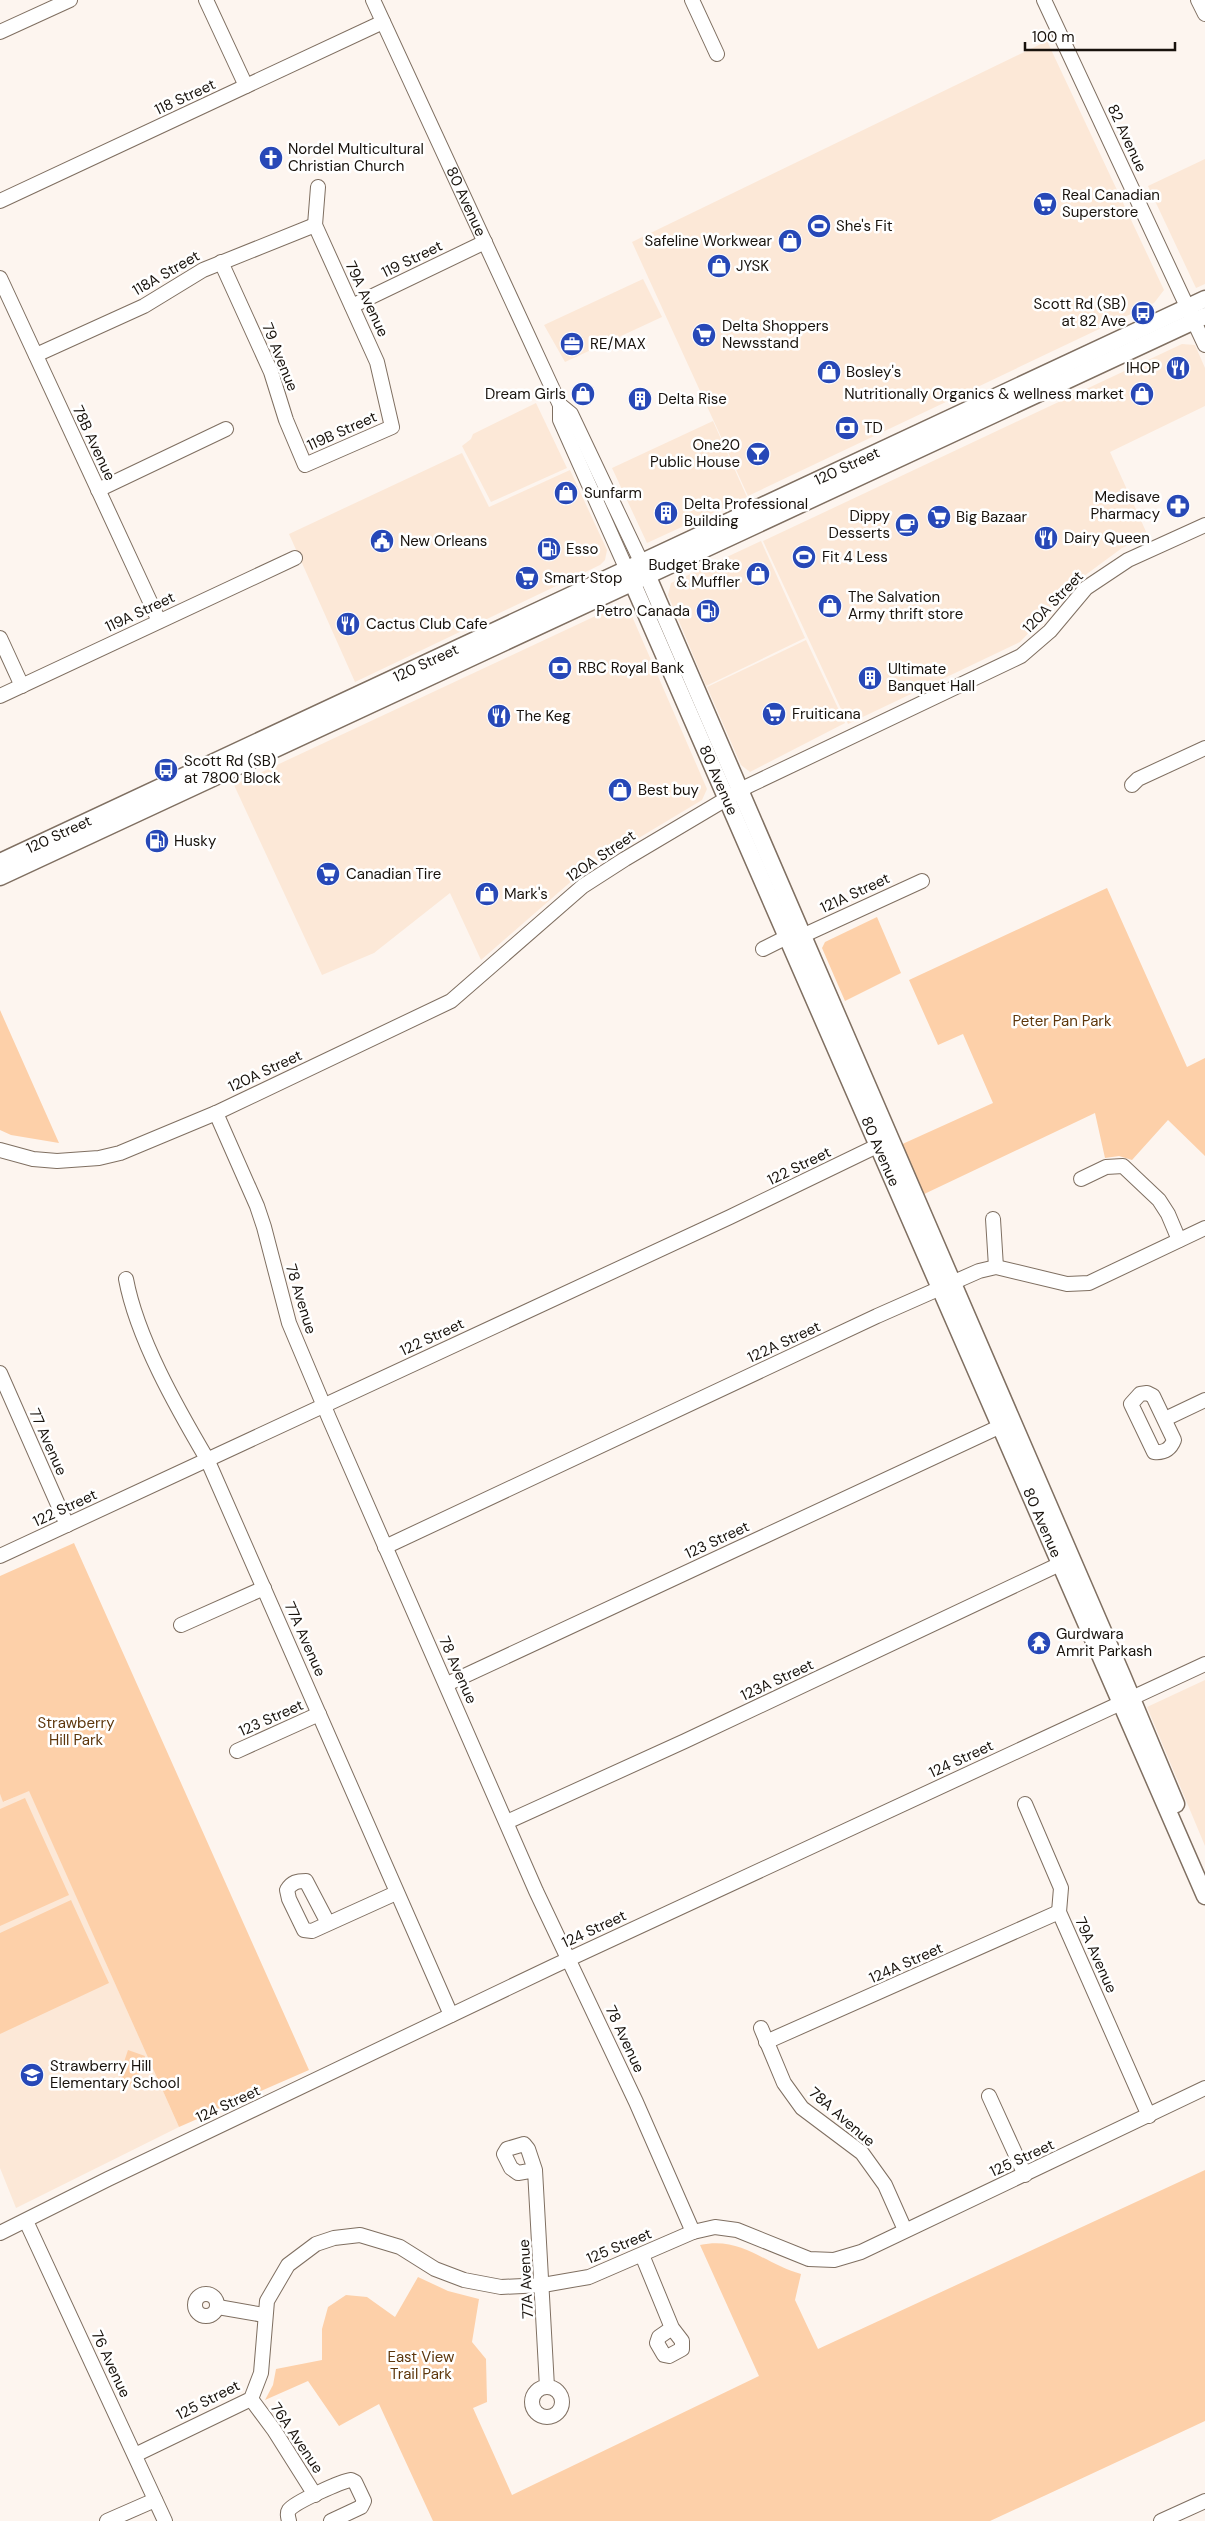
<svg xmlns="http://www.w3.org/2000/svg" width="1205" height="2521" font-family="'DM Sans',sans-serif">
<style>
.built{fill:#fce8d7}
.green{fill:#fdd0a9}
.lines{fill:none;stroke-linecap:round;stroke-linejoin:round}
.minor-casing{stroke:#7f6f61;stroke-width:16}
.major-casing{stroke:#7f6f61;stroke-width:19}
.minor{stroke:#fff;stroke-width:14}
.major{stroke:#fff;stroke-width:16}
.labels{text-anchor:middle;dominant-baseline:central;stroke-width:5;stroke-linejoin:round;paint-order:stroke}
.street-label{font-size:15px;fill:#18120c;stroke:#fff}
.poi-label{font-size:15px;fill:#18120c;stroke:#fff;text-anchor:start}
.park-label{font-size:15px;fill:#5e370c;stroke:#fff}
</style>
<rect width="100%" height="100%" fill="#fdf5ef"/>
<path class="built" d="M1047,41l117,249 -10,13 -406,193 -116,-254z
M1205,159v125l-9,4 -48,-102z
M643,279l19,38 -97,45 -21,-37z
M1182,344l13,1 10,23v38l-95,46 38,84 -26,12 -42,31 -60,63 -172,82 -85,-183z
M536,403l31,65 -76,34 -29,-56 9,-7 2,-5z
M713,421l34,76 -100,46 -35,-75z
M462,453l27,54 81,-37 37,80 -2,10 -5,5 -245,117 -66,-148z
M761,541l44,97 -99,48 -38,-91 3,-12z
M619,605l9,2 79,182 -5,11 -120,72 -101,88 -31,-67 -76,60 -52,22 -88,-190z
M806,640l39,83 -95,49 -9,-7 -34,-78z
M1205,1680v166l-58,-139z
M29,1790l150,337 -163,81 -16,-40v-374l4,8z"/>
<path class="green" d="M1107,888l80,179 18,-9v98l-37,-36 -36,40 -13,-4 -14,2 -10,-45 -175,83 -22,-50 95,-43 -30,-69 -25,11 -29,-65z
M877,917l24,56 -56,28 -23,-53 3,-6z
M0,1010l59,133 -48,-8 -11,-5z
M74,1543l235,527 -130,57 -150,-336 -26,11 -3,-8v-218z
M25,1798l44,97 -69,31v-117z
M71,1900l38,83 -109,51v-101z
M128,2050l17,6 -10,30 -17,-6z
M1205,2170v251l-215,100h-557l-54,-117 -40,22 -31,-45 -43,19 8,-15 3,-16 46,-9v-31l6,-22 18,-12 21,2 28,20 23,-40 30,14 31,8 -7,43 14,17 1,43 -14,6 39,87 247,-119 -59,-131c42,-9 64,19 101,29l-6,26 23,49z"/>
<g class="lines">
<g class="minor-casing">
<g id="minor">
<path d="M206,0l40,86"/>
<path id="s1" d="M373,0l187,405v15l71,159"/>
<path d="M692,0l25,54"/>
<path d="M1044,0l161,345"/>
<path d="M1198,0l7,14"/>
<path d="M0,32l70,-32"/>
<path d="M0,201l383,-179"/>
<path d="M221,262l50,110 15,48 19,45 87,-38 -15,-65 -62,-137 3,-38"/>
<path d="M0,278l159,343"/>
<path d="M352,306l133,-64"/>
<path d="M36,355l108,-49 59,-36 112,-45"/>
<path d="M560,405l11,9 75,158"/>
<path d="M98,490l128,-61"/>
<path d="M0,638l22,48"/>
<path d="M0,696l295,-138"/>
<path d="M1132,785l6,-6 67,-31"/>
<path d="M802,936l120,-55"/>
<path d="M763,949l24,-12"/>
<path d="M216,1113l41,93 7,21 25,96 40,95 207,473 100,211 57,130"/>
<path d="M0,1150l33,9 24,2 42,-3 21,-5 96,-40 235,-112 132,-115 42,-27 123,-73 273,-130 29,-25 36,-43 42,-28 77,-35"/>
<path d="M1081,1179l25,-12 17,-1 36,34 9,14 11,26"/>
<path d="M993,1219l3,48"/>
<path d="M126,1279c11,59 51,129 81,180l244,556"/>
<path d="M0,1373l67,152"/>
<path d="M1147,1393l6,3 21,44c-4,10 -10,13 -20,12l-23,-48 9,-10z"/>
<path d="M1165,1419l40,-19"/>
<path d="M385,1547l492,-231 102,-45 17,-4 71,17 22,-1 116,-55"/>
<path d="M0,1556l730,-339 147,-71"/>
<path d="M181,1625l83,-37"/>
<path d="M447,1684l554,-258"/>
<path d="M237,1751l82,-37"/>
<path d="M1025,1804l36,84 -2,24 90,204"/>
<path d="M507,1822l178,-81 375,-177"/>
<path d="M328,1923l-22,-42c-9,0 -14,1 -19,9l2,9 15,31 8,1 84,-38"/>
<path d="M761,2028l23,55 18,25 60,45 23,32 20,45"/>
<path d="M766,2042l293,-130"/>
<path d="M989,2096l36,79"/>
<path d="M535,2170l-17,3 -7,-5 -7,-14 3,-5 17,-5 4,5 7,21 12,217"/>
<path d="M26,2221l139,300"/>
<path d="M0,2233l108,-54 446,-213 651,-302"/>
<path d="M642,2255l30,73 10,13v8l-13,7 -5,-1 -7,-12 2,-6 13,-9"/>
<circle cx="206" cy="2305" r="11"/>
<path d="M218,2307l46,8"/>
<circle cx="547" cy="2402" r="15"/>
<path d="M251,2399l23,31 41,65"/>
<path d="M135,2455l116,-56 10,-26 6,-72 21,-36 28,-21 18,-6 26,-3 40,12 35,22 29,11 37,7 42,-2 46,-8 104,-45 22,-5 22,3 72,29 25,1 27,-8 344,-164"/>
<path d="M107,2521l48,-21"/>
<path d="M289,2521c-1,-4 -2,-8 0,-11 6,-8 53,-29 62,-30l4,2 9,19 -3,6 -30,14"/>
<path d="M1161,2521l44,-20"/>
</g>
</g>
<g class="major-casing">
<g id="major">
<path d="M648,577l474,1098 54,129"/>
<path id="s2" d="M633,584l572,1312"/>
<path id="s3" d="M0,862l1205,-563"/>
<path d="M0,877l1205,-561"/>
</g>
</g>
<use href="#minor" class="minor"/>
<use href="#major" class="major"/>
</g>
<defs>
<g id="church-disc" transform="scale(1.25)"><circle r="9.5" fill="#2748b7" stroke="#fff"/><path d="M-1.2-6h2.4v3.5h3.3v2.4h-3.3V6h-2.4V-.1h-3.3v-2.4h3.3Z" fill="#fff"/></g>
<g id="supermarket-disc" transform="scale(1.25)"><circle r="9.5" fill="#2748b7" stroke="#fff"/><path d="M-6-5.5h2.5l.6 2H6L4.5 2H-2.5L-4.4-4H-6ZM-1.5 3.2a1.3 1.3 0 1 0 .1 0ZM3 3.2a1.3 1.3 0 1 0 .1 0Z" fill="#fff"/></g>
<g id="stadium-disc" transform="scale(1.25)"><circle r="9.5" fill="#2748b7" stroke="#fff"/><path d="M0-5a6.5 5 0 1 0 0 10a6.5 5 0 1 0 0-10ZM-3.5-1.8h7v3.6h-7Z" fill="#fff"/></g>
<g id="shop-disc" transform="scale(1.25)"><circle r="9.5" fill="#2748b7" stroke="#fff"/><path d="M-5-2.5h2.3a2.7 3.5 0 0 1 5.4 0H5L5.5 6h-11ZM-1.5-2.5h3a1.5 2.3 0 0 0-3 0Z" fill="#fff"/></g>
<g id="bus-disc" transform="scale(1.25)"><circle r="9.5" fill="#2748b7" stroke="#fff"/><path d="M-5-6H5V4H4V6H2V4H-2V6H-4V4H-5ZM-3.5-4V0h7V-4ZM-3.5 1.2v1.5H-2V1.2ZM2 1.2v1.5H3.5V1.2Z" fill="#fff"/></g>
<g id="office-disc" transform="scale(1.25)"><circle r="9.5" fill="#2748b7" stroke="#fff"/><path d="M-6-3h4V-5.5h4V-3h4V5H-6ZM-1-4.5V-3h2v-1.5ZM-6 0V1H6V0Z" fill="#fff"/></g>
<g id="restaurant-disc" transform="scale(1.25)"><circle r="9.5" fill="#2748b7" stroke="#fff"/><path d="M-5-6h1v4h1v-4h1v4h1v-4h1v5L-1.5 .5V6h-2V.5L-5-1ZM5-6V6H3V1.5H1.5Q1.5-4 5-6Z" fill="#fff"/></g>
<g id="building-disc" transform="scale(1.25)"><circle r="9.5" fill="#2748b7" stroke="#fff"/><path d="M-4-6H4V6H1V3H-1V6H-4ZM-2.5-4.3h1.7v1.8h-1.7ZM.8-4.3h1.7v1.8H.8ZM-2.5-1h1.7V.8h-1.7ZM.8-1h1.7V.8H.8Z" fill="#fff"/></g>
<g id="bank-disc" transform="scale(1.25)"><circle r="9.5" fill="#2748b7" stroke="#fff"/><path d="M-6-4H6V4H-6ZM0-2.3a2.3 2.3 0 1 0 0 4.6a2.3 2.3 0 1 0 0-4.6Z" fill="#fff"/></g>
<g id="bar-disc" transform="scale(1.25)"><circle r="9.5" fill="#2748b7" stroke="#fff"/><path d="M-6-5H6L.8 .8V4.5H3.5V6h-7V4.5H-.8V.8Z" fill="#fff"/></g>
<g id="pharmacy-disc" transform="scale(1.25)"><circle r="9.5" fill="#2748b7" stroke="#fff"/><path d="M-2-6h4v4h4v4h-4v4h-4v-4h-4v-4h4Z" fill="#fff"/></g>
<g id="cafe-disc" transform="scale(1.25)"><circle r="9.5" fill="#2748b7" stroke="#fff"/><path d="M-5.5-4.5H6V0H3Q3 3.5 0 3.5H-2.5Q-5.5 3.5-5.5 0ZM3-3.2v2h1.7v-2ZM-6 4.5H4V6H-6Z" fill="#fff"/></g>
<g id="civic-disc" transform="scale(1.25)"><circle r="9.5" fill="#2748b7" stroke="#fff"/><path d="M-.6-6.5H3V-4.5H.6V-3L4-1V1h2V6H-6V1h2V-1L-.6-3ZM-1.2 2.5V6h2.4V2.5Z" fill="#fff"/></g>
<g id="fuel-disc" transform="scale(1.25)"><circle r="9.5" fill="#2748b7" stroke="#fff"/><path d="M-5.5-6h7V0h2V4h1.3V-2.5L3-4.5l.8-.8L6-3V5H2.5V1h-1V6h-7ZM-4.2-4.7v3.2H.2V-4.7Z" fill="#fff"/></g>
<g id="temple-disc" transform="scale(1.25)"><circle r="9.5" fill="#2748b7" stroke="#fff"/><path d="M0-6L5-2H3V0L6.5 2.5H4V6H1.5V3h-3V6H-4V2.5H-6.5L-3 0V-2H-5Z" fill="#fff"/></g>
<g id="school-disc" transform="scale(1.25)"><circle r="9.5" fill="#2748b7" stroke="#fff"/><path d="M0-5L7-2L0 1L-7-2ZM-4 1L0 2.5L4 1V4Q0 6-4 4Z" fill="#fff"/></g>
</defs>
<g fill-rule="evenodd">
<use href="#church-disc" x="271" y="158"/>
<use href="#supermarket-disc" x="1045" y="204"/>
<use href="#stadium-disc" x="819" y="226"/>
<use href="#shop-disc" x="790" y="241"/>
<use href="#shop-disc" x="719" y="266"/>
<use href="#bus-disc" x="1143" y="313"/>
<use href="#supermarket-disc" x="704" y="335"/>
<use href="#office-disc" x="572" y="344"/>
<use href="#restaurant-disc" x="1178" y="368"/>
<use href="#shop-disc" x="829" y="372"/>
<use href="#shop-disc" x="583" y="394"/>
<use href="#shop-disc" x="1142" y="394"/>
<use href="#building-disc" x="640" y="399"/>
<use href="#bank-disc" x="847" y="428"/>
<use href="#bar-disc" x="758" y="454"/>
<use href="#shop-disc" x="566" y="493"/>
<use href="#pharmacy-disc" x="1178" y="506"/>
<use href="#building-disc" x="666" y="513"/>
<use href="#supermarket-disc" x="939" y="517"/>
<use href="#cafe-disc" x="907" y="525"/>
<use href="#restaurant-disc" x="1046" y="538"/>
<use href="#civic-disc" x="382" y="541"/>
<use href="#fuel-disc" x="549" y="549"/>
<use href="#stadium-disc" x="804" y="557"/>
<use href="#shop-disc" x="758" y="574"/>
<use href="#supermarket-disc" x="527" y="578"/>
<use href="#shop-disc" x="830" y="606"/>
<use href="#fuel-disc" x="708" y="611"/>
<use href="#restaurant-disc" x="348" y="624"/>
<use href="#bank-disc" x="560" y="668"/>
<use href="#building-disc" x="870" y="678"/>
<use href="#supermarket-disc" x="774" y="714"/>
<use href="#restaurant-disc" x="499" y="716"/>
<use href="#bus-disc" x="166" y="770"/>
<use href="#shop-disc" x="620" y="790"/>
<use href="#fuel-disc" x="157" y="841"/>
<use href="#supermarket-disc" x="328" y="874"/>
<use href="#shop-disc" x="487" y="894"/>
<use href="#temple-disc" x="1039" y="1643"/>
<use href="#school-disc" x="32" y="2075"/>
</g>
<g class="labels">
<g class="street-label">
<text transform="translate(185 97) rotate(-25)">118 Street</text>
<text transform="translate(1127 138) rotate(65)">82 Avenue</text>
<text stroke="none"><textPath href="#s1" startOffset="222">80 Avenue</textPath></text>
<text transform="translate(412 259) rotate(-26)">119 Street</text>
<text transform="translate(166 273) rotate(-30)">118A Street</text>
<text transform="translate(367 299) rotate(65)">79A Avenue</text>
<text transform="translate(280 357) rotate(68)">79 Avenue</text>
<text transform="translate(342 431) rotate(-24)">119B Street</text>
<text transform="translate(94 443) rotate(65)">78B Avenue</text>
<text stroke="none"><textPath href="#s3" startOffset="935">120 Street</textPath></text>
<text transform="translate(1053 602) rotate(-46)">120A Street</text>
<text transform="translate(140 612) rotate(-25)">119A Street</text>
<text stroke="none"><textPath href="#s3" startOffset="470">120 Street</textPath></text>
<text stroke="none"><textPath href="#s2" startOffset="214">80 Avenue</textPath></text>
<text stroke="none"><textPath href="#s3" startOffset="65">120 Street</textPath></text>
<text transform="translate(601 856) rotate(-34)">120A Street</text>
<text transform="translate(855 893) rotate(-25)">121A Street</text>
<text transform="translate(265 1071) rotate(-25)">120A Street</text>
<text stroke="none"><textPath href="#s2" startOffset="619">80 Avenue</textPath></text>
<text transform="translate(799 1166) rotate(-26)">122 Street</text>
<text transform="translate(301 1299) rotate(73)">78 Avenue</text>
<text transform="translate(432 1337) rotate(-25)">122 Street</text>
<text transform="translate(784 1342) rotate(-25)">122A Street</text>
<text transform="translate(48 1442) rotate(66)">77 Avenue</text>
<text transform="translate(65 1508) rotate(-25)">122 Street</text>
<text stroke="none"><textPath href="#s2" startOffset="1024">80 Avenue</textPath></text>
<text transform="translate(717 1540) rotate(-25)">123 Street</text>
<text transform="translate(305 1639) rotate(66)">77A Avenue</text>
<text transform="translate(458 1670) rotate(66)">78 Avenue</text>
<text transform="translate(777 1680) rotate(-25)">123A Street</text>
<text transform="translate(271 1718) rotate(-24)">123 Street</text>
<text transform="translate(961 1759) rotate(-25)">124 Street</text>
<text transform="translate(594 1929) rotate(-25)">124 Street</text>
<text transform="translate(1096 1955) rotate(66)">79A Avenue</text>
<text transform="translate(906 1963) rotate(-24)">124A Street</text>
<text transform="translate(625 2039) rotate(65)">78 Avenue</text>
<text transform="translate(228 2104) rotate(-25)">124 Street</text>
<text transform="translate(842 2117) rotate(41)">78A Avenue</text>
<text transform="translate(1022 2158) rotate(-25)">125 Street</text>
<text transform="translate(619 2246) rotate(-23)">125 Street</text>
<text transform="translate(526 2279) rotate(-93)">77A Avenue</text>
<text transform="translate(111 2364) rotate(65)">76 Avenue</text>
<text transform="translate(208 2400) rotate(-27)">125 Street</text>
<text transform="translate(297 2438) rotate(56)">76A Avenue</text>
</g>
<g class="poi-label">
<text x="288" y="149">Nordel Multicultural<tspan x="288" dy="17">Christian Church</tspan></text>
<text x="1062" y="195">Real Canadian<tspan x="1062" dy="17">Superstore</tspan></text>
<text x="836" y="226">She's Fit</text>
<text x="772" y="241" text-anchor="end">Safeline Workwear</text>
<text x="736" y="266">JYSK</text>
<text x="1126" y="304" text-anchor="end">Scott Rd (SB)<tspan x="1126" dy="17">at 82 Ave</tspan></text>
<text x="722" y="326">Delta Shoppers<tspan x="722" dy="17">Newsstand</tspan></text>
<text x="590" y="344">RE/MAX</text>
<text x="1160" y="368" text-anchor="end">IHOP</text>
<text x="846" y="372">Bosley's</text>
<text x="566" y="394" text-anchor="end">Dream Girls</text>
<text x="1124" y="394" text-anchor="end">Nutritionally Organics &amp; wellness market</text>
<text x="658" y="399">Delta Rise</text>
<text x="864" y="428">TD</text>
<text x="740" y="445" text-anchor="end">One20<tspan x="740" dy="17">Public House</tspan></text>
<text x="584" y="493">Sunfarm</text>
<text x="1160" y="497" text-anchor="end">Medisave<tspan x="1160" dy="17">Pharmacy</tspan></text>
<text x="684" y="504">Delta Professional<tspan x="684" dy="17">Building</tspan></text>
<text x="890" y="516" text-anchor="end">Dippy<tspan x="890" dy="17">Desserts</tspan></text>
<text x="956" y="517">Big Bazaar</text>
<text x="1064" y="538">Dairy Queen</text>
<text x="400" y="541">New Orleans</text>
<text x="566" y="549">Esso</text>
<text x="822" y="557">Fit 4 Less</text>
<text x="740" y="565" text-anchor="end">Budget Brake<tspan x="740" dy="17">&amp; Muffler</tspan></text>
<text x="544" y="578">Smart Stop</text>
<text x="848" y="597">The Salvation<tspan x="848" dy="17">Army thrift store</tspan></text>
<text x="690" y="611" text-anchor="end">Petro Canada</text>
<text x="366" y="624">Cactus Club Cafe</text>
<text x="578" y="668">RBC Royal Bank</text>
<text x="888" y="669">Ultimate<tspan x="888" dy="17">Banquet Hall</tspan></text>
<text x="792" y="714">Fruiticana</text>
<text x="516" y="716">The Keg</text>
<text x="184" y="761">Scott Rd (SB)<tspan x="184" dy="17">at 7800 Block</tspan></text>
<text x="638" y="790">Best buy</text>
<text x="174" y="841">Husky</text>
<text x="346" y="874">Canadian Tire</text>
<text x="504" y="894">Mark's</text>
<text x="1056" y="1634">Gurdwara<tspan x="1056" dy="17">Amrit Parkash</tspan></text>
<text x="50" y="2066">Strawberry Hill<tspan x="50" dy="17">Elementary School</tspan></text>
</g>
<g class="park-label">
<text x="1062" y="1021">Peter Pan Park</text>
<text x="76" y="1723">Strawberry<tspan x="76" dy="17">Hill Park</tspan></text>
<text x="421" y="2357">East View<tspan x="421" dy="17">Trail Park</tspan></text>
</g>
</g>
<path d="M1025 42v8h150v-8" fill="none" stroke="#18120c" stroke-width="2.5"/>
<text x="1032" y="42" font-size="15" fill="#18120c" stroke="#ffffff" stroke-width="4" paint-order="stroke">100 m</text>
</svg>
